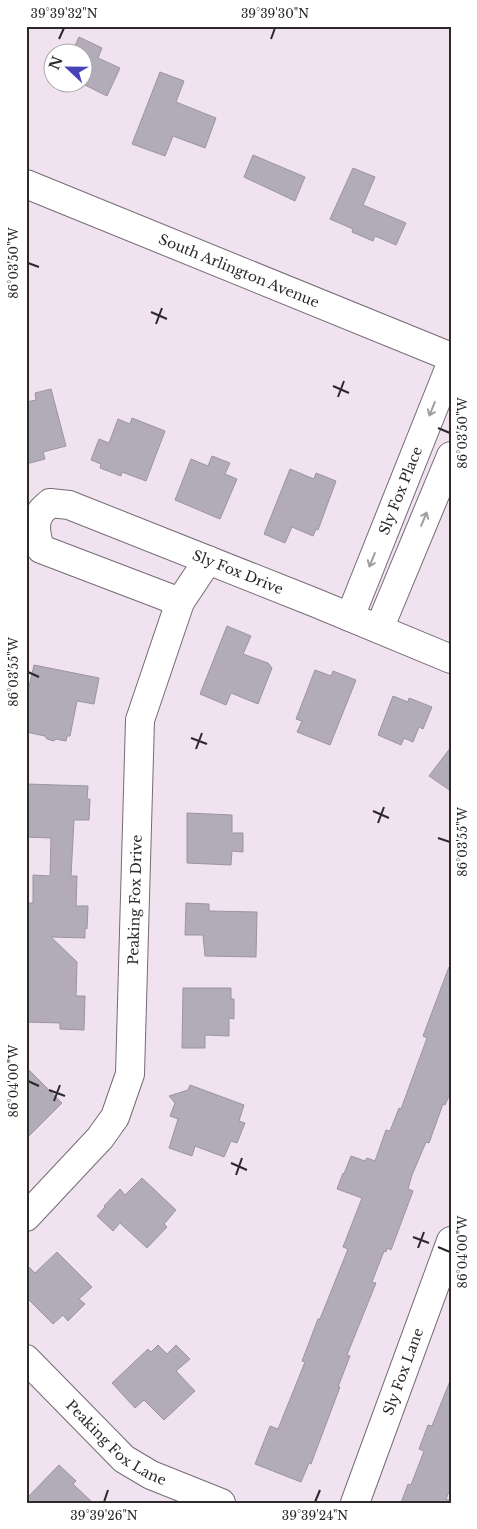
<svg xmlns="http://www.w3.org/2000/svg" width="477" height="1529" font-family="'Libre Baskerville',serif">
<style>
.building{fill:#b2abb8;stroke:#9c94a2}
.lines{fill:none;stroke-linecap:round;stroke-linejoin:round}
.minor-casing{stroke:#756a75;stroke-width:30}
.minor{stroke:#fff;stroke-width:28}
.oneway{stroke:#a09ea0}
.ticks{fill:none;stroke:#2c282c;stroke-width:2}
.labels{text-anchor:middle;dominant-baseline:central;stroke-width:4.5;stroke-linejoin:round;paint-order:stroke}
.street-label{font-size:14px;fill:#2c282c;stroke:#fff}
.neatline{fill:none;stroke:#2c282c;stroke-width:2}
.ticks-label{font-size:12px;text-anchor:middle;fill:#2c282c}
</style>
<rect width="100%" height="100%" fill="#f0e3ef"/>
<path class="building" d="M79,37l23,11 -4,10 22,10 -13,28 -28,-14h3v-30h-10z
M160,72l24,9 -8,21 40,16 -11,30 -32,-12 -8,20 -33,-12z
M253,155l52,22 -10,24 -51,-24z
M353,168l22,9 -12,28 43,18 -10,22 -21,-9 -2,5 -21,-9 1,-3 -23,-10z
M51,389l15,57 -23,6 2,7 -19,5v-62l10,-2 -1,-7z
M132,418l33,13 -19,50 -24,-9 -1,4 -21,-8 1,-4 -10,-4 8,-21 10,4 9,-24 12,5z
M212,456l18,7 -5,11 12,5 -17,40 -45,-19 16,-41 17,7z
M290,469l24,10 2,-6 20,8 -18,49 -2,-1 -3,7 -21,-9 -7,16 -21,-9z
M227,626l24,10 -8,18 25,9 4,5 -14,36 -27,-11 -5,12 -26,-11z
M34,665l65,13 -5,26 -17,-3 -7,35h-3l-1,5 -10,-2 -2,2 -7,-2 -2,-3 -19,-4v-32z
M315,670l16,6 2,-5 23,9 -26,65 -33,-13 5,-11 -6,-2z
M393,696l15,6 1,-4 23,9 -9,22 -4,-2 -6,15 -9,-4 -3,7 -23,-10z
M451,747v44l-22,-15z
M26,784l62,2 -1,13h3l-1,21h-15l-3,56h6l-1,30h12l-1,23 -2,-1v10l-34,-1 26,25 -1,34h9l-1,34 -24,-1v-6l-34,-1v-119h7v-28l17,1 1,-38 -25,-1z
M187,813l45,2v18h11v19l-11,-1 -1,14 -44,-2z
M186,903l23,1v7l48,1 -1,45 -51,-1 -2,-21h-18z
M449,967h2v124l-6,14 -2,-1 -14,39 -3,-1 -14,33 -4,14 5,2 -22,59 -4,-2 -1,4 -2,-1 -12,31 4,1 -29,72 3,1 -12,31h2l-29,77 -2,-1 -8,19 -46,-18 15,-38 8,3 27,-67 -3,-1 16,-42h2l28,-70 -5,-2 19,-49 -25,-9 6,-16 1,1 7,-18 14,5 2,-3 8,3 11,-31 4,1 9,-23 2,1 26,-71 -4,-2z
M183,988h48v11h3v20l-5,-1v18l-24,-1v13h-23z
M26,1067l36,36 -36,36z
M190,1085l54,20 -5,16 6,2 -8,20 -6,-2 -7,16 -29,-11 -3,10 -23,-8 9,-29 -8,-3 5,-13 -6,-7 19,-6z
M142,1178l34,32 -12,14 3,3 -20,21 -27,-25 -7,8 -16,-15 8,-9 -1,-1 16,-17 5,6z
M57,1252l35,35 -13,12 6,5 -17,17 -5,-6 -10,9 -27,-27v-33l9,9z
M158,1345l9,9 9,-9 14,14 -14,12 19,20 -31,29 -20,-20 -9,8 -23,-25 36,-34 3,3z
M450,1381l1,106 -5,12 5,2v2h-50l7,-19 3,1 13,-34 -5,-2 9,-24 4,1z
M59,1465l17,16 -3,3 20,19h-67v-4z"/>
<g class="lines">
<g class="minor-casing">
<g id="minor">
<path id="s1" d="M26,184l425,173"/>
<path id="s2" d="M180,602l-139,-53c-5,-11 -8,-27 0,-37 2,-3 6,-6 9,-9l19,2 247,98 135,56"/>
<path id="s3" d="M350,617l101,-253"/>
<path d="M379,629l72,-173"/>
<path id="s4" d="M26,1217l74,-79 15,-21 15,-43 10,-354 40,-118 28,-42"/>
<path id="s5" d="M26,1359l98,100 27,16 70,28"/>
<path id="s6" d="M355,1503l96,-262"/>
</g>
</g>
<use href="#minor" class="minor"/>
</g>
<defs><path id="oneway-shaft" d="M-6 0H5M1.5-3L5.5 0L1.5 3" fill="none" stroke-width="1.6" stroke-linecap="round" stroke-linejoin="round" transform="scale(1.25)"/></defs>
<g class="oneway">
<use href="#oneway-shaft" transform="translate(432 409) rotate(112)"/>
<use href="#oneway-shaft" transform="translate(424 519) rotate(-67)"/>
<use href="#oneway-shaft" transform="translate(372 560) rotate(112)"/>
</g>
<path class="ticks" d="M59,39l5,-11M271,39l4,-11M28,263l11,4M151,312l16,7M156,324l6,-16M333,386l16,7M338,397l6,-16M438,428l12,5M28,672l11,5M191,738l16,6M196,749l6,-16M373,811l16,7M378,823l6,-16M438,838l12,4M28,1081l11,5M49,1090l16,6M54,1101l6,-16M231,1163l16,7M236,1175l6,-17M413,1237l16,6M438,1247l12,5M418,1248l6,-16M104,1502l4,-12M315,1502l5,-12"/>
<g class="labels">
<g class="street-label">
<text stroke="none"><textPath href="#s1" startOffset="230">South Arlington Avenue</textPath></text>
<text stroke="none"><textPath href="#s3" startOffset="136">Sly Fox Place</textPath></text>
<text stroke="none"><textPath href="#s2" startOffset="401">Sly Fox Drive</textPath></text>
<text stroke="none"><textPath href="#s4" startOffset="354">Peaking Fox Drive</textPath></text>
<text stroke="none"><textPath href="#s6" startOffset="140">Sly Fox Lane</textPath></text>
<text stroke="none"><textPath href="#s5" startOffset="124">Peaking Fox Lane</textPath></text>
</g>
</g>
<rect width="477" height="1529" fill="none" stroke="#ffffff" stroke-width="55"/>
<g transform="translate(68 68) rotate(292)"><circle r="24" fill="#ffffff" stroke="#aba9ab"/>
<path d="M0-4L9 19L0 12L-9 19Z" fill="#4842b9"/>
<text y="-8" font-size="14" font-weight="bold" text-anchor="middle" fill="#2c282c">N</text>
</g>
<rect x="28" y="28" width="422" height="1474" class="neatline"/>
<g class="ticks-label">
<text x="64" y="18">39°39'32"N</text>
<text x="275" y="18">39°39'30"N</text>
<text transform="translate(14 263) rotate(-90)" y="4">86°03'50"W</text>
<text transform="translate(463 433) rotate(-90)" y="4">86°03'50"W</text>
<text transform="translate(14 672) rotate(-90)" y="4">86°03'55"W</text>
<text transform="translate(463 842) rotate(-90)" y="4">86°03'55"W</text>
<text transform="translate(14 1081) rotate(-90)" y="4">86°04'00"W</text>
<text transform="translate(463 1252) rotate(-90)" y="4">86°04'00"W</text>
<text x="104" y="1520">39°39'26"N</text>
<text x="315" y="1520">39°39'24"N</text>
</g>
</svg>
